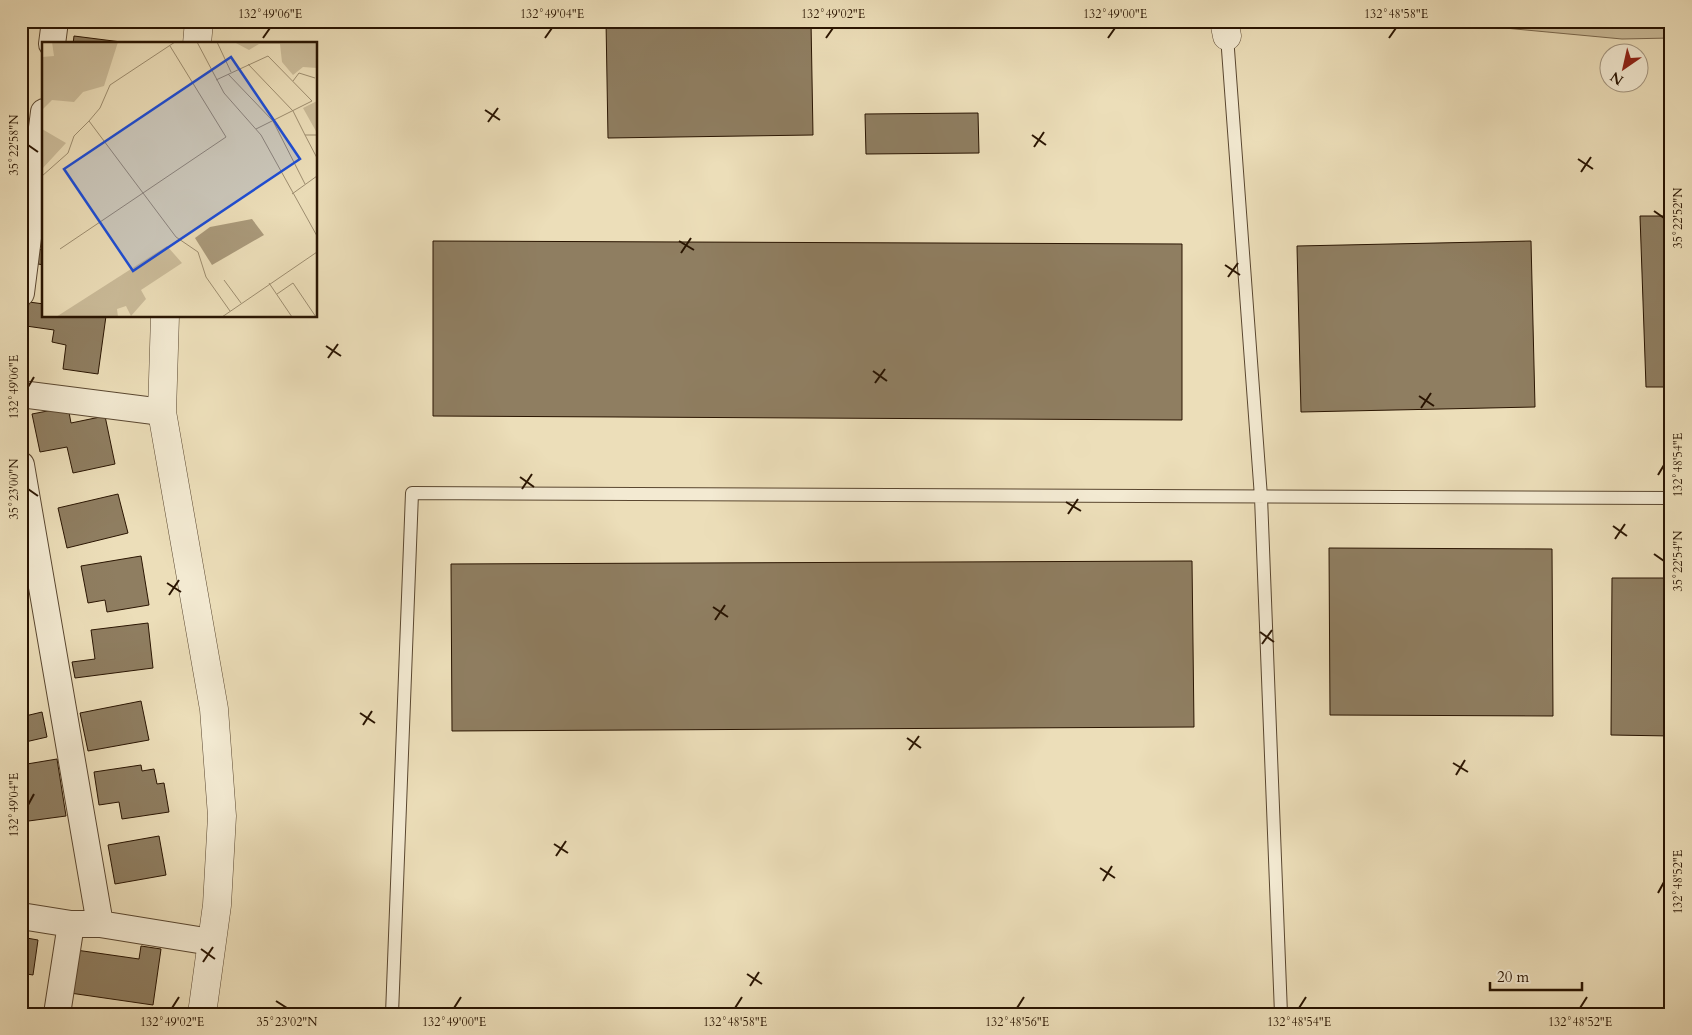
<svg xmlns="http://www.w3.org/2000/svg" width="1692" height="1035" font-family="Cardo,serif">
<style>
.green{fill:#cbbc9a;stroke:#7a684e}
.building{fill:#8f7e61;stroke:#2a1502}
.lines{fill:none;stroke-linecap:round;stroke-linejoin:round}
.service-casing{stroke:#5a4730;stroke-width:14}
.minor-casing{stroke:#5a4730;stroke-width:28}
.tertiary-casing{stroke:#5a4730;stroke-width:29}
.service{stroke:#f3ead2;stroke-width:12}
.minor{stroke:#f3ead2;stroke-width:26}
.tertiary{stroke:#f3ead2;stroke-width:28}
.ticks{fill:none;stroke:#2a1502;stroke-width:2}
.inset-road{fill:none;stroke:#9e8e70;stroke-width:1}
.view{fill:#1d4ed8;fill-opacity:0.15;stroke:#1d4ed8;stroke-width:2.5}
.inset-edge{fill:none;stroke:#2a1502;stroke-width:2.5}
.neatline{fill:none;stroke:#2a1502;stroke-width:2}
.ticks-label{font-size:12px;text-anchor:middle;fill:#2a1502}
</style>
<rect width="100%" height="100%" fill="#ecdeb9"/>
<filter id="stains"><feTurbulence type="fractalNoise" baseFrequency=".004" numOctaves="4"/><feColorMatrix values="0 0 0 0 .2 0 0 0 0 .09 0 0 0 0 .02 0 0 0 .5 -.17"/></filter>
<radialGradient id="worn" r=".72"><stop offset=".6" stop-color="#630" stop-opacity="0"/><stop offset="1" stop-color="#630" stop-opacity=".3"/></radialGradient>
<path class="green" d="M1430,21h241v17l-49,1z"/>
<path class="building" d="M606,21h205l2,114 -205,3z
M74,36l63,8h-64z
M978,113l1,40 -113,1 -1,-40z
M1640,216h31v171h-25z
M433,241l749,3v176l-749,-4z
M1531,241l4,166 -234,5 -4,-166z
M35,249l9,1v15l-12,-2z
M29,302l15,2v12h62l-8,58 -35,-5 3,-24 -14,-3 2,-12 -28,-4z
M68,407l3,16 34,-7 10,48 -42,9 -6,-26 -27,5 -8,-38z
M118,494l10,39 -61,15 -9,-40z
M1329,548l223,1 1,167 -223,-1z
M141,556l8,49 -42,7 -2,-12 -17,3 -7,-37z
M1192,561l2,166 -742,4 -1,-167z
M1612,578h59v158l-60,-1z
M148,623l5,45 -78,10 -3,-16 23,-3 -4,-29z
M21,628l7,41 -7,1z
M141,701l8,39 -61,11 -8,-38z
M42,712l5,25 -26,6v-26z
M57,759l9,57 -45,6v-48h2l-2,-9z
M141,765l1,6 12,-2 3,15 7,-1 5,29 -47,7 -3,-17 -20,3 -5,-33z
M159,836l7,39 -51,9 -7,-39z
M21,937l17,3 -5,35 -12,-2z
M141,946l20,3 -8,56 -83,-12 6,-43 63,9z"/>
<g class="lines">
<g class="service-casing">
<path id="service" d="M1227,36l34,461 20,517
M392,1014l20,-521 1259,5"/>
</g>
<g class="minor-casing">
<path id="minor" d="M52,44l3,-23
M21,293l23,-181
M21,394l141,18
M21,465l79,459
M21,916l50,8h29l111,18
M57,1014l14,-90"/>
</g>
<g class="tertiary-casing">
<path id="tertiary" d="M1224,21l3,15
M197,44l2,-23
M165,316l-3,96 52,297 8,107 -5,89 -15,109"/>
</g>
<use href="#service" class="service"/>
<use href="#minor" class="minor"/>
<use href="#tertiary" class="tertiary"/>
</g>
<path class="ticks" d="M263,38l7,-10M545,38l7,-10M826,38l7,-10M1108,38l7,-10M1389,38l7,-10M485,110l15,10M488,122l10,-14M1032,135l14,10M28,145l10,7M1034,147l10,-15M1578,159l15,10M1581,172l10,-15M1654,211l10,7M679,241l15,9M681,253l10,-15M1225,265l15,10M1228,277l10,-14M326,346l15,10M328,358l10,-14M873,371l14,10M875,383l10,-14M28,387l6,-10M1419,396l15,10M1421,408l10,-15M1658,475l6,-10M520,477l14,10M28,489l10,7M522,489l10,-15M1066,502l15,9M1068,514l10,-15M1613,526l14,10M1615,539l10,-15M1654,554l10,7M167,583l14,9M169,595l10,-15M713,607l15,10M715,620l10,-15M1260,632l14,10M1262,644l10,-14M360,713l15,10M363,725l9,-14M907,738l14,10M909,750l10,-14M1453,763l15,9M1456,775l9,-15M28,805l6,-11M554,844l14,9M556,856l10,-15M1100,868l15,10M1103,881l9,-15M1658,893l6,-11M201,949l14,10M203,962l10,-15M747,974l15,10M750,986l9,-14M276,1001l11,7M172,1008l7,-11M454,1008l7,-11M735,1008l7,-11M1017,1008l7,-11M1299,1008l7,-11M1580,1008l7,-11"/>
<g transform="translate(42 42)">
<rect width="275" height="275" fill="#ecdeb9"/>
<path d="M10,0h66l-14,44 -21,6 -9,10 -22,-2 -10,10v-53l12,-1zM192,0h83v26l-14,-1 -10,8 -11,-13 -2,-18h-21l-10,6zM275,59v32l-14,-25zM0,87l24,14 -24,26zM125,204l15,17 -41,27 5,9 -15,17 -5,-10 -9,3 1,8h-62z" fill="#cbbc9a"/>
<path d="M210,177l12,16 -52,30 -17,-27 15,-11z" fill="#aa9a7b"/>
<path class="inset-road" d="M133,0l-65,43 -10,23 -11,13 87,116 22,15 8,25 24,34M155,0l27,51 37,42 56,101M175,0l14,30M206,22l45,47 12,24h12M186,32l45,47 32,63M174,38l52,-24 44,45 -56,28M251,39l6,-8 16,5M263,93l12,23M0,134l26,-23 6,-17 15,-15M250,152l25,-18M18,207l166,-112 -56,-91M182,238l17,23M227,241l23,34M235,252l16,-11 23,34M180,275l95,-65"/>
<path class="view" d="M189,15l69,102 -167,112 -69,-102z"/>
<rect width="275" height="275" class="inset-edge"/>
</g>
<rect width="1692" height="1035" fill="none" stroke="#ecdeb9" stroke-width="55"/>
<g transform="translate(1624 68) rotate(214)"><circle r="24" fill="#f3ead2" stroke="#a3957f"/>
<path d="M0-4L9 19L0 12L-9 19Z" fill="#8f2418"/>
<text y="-8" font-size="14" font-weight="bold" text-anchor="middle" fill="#2a1502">N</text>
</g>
<path d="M1490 982v8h92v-8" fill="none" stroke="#2a1502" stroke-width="2.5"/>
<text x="1497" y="982" font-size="15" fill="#2a1502" stroke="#f3ead2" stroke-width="4" paint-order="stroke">20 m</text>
<rect x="28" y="28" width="1636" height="980" class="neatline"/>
<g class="ticks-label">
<text x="270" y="18">132°49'06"E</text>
<text x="552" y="18">132°49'04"E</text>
<text x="833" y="18">132°49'02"E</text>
<text x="1115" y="18">132°49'00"E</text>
<text x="1396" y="18">132°48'58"E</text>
<text transform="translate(14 145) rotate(-90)" y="4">35°22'58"N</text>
<text transform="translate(1678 218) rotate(-90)" y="4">35°22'52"N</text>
<text transform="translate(14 387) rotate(-90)" y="4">132°49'06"E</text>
<text transform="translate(1678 465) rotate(-90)" y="4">132°48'54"E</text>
<text transform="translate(14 489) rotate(-90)" y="4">35°23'00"N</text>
<text transform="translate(1678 561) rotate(-90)" y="4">35°22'54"N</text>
<text transform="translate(14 805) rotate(-90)" y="4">132°49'04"E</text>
<text transform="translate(1678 882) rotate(-90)" y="4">132°48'52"E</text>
<text x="172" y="1026">132°49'02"E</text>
<text x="287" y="1026">35°23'02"N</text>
<text x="454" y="1026">132°49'00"E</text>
<text x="735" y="1026">132°48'58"E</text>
<text x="1017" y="1026">132°48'56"E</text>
<text x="1299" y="1026">132°48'54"E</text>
<text x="1580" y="1026">132°48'52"E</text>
</g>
<rect width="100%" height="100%" filter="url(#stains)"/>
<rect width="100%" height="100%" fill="url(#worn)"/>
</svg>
